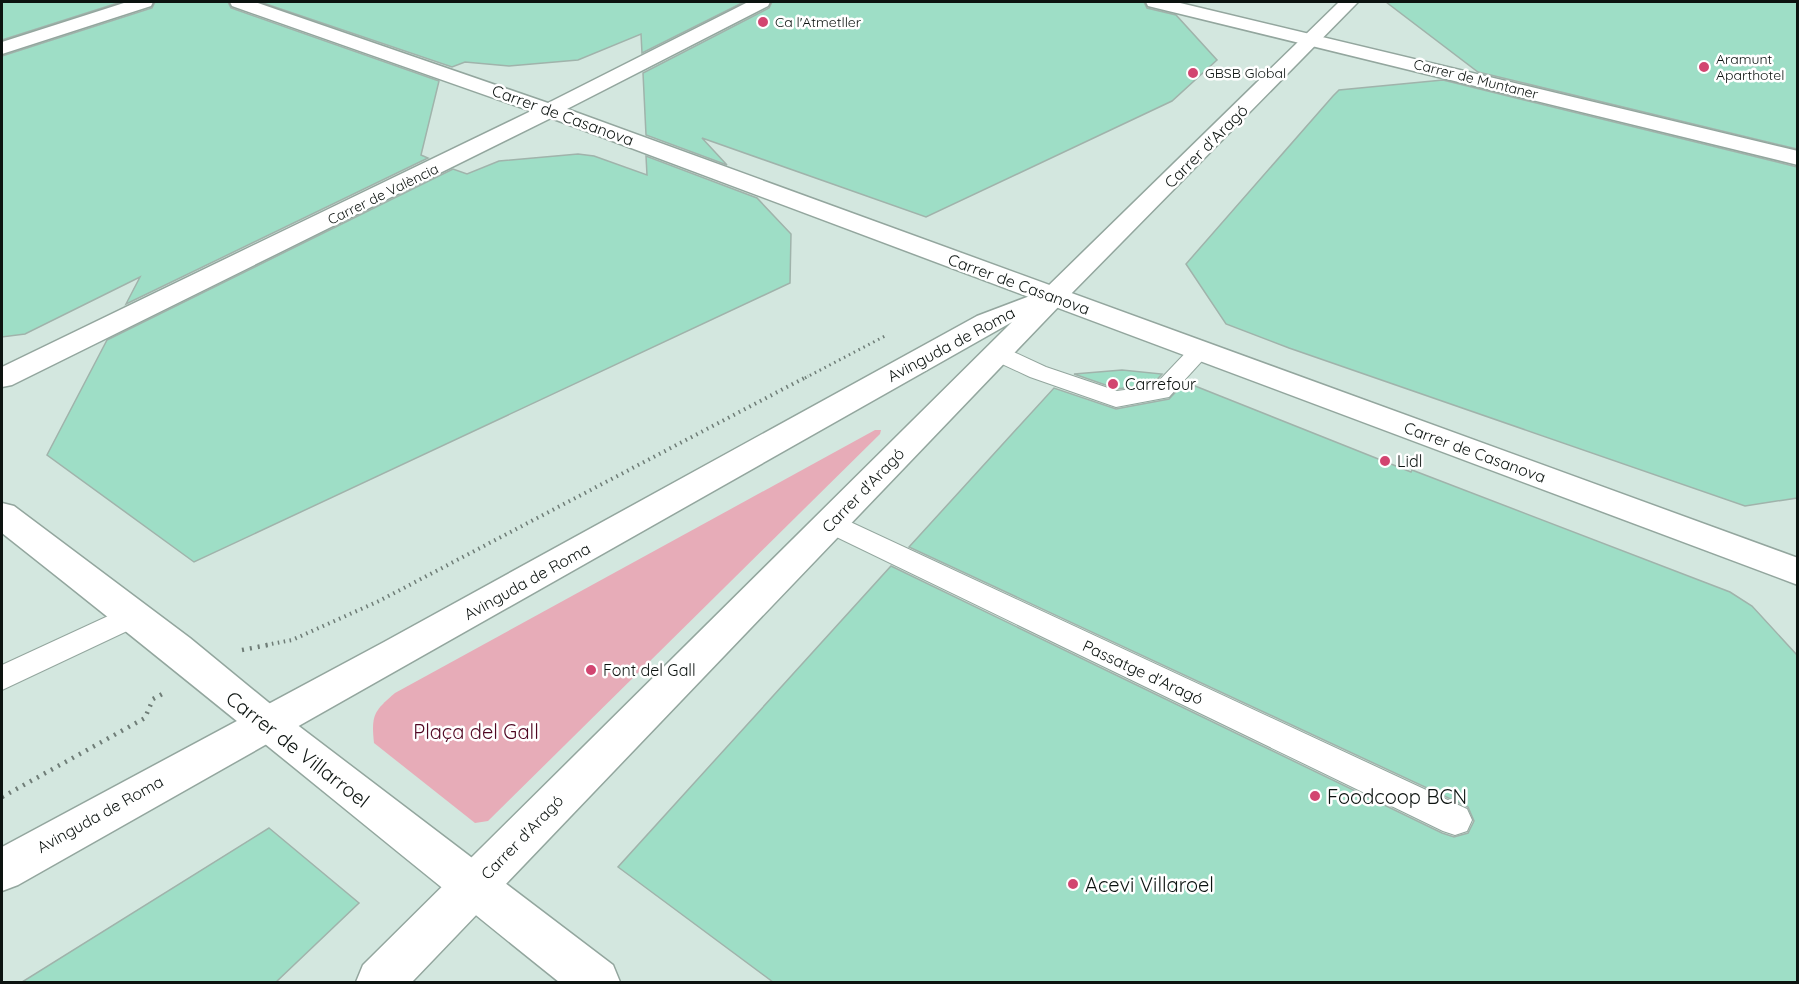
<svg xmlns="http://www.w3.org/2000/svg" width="1799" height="984" font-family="Quicksand,sans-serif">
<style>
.green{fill:#e7acb8}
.building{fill:#9edec6;stroke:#a0b3ab;stroke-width:1.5}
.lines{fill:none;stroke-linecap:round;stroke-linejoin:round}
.lane-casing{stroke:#93a69e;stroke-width:2}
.secondary-casing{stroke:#93a69e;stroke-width:3}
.primary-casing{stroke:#93a69e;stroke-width:3}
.path-far2{stroke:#6f7d77;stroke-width:3;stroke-dasharray:1.5 4;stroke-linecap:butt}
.path-far1{stroke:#6f7d77;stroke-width:4;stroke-dasharray:1.5 4.5;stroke-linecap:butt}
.path{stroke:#6f7d77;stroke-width:4.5;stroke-dasharray:2 6;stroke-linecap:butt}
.lane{fill:#fff;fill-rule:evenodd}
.secondary{fill:#fff;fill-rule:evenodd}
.primary{fill:#fff;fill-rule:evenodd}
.poi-dot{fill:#d24570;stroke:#fff;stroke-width:2}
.labels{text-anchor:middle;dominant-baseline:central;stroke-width:5;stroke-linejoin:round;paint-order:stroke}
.far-poi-label{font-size:14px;fill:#0c1310;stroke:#fff;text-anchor:start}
.far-street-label{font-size:14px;fill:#0c1310;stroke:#fff}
.street-label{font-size:16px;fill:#0c1310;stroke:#fff}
.poi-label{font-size:16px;fill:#0c1310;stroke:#fff;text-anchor:start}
.near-park-label{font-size:20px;fill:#4f0722;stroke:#fff}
.near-street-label{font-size:20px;fill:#0c1310;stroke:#fff}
.near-poi-label{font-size:20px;fill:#0c1310;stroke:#fff;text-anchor:start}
</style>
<rect width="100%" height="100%" fill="#d3e7df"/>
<path class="green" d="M875,430h6l-1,4 -392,387 -13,2 -101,-80c-3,-28 0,-32 21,-50z"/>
<path class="building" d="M2,2h119l-119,38z
M155,2h73l3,6 208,73 -18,74 7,3 -302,146 14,-27 -115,57 -23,3v-281l150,-48z
M260,2h484l-102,51 -1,-19 -63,26 -69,6 -44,-4 -13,5z
M772,2h372l3,6 29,7 41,45 -45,41 -246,116 -224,-79 25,27 -81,-30 -3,-62 126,-65z
M1386,2h411v147l-319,-77z
M1443,80l354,87v331l-52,8 -456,-158 -63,-24 -40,-60 147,-168 6,-6z
M578,154l16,2 53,19 -1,-19 111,42 34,36 -1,49 -596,279 -147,-107 60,-115 346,-171 14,5 32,-13z
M1122,370l40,4 -9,10 -36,5 -43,-15z
M1185,382l226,90 1,-2 318,122 22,14 45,49v327h-1024l-155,-115 273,-301 551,267 12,4 14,-4 6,-12 -6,-14 -559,-260 145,-159 62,21 53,-10z
M269,828l90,75 -83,79h-254z"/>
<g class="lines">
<g class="lane-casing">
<path id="lane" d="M1201,343l8,2 3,5 -43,47 -53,10 -86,-30 -41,-19 -3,-5 3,-5h16l41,19 71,24 37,-5 39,-41z
M831,513l636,296 5,11 -5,11 -12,4 -12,-4 -621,-301 -4,-7 4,-7z
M132,605l10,3 4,8 -4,8 -140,66v-25z"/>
</g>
<g class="secondary-casing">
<path id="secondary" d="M127,2h26l-2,4 -149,48v-12z
M230,2h25l293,101 200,-101h22l-2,4 -201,103 1231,449v27l-1247,-467 -539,267 -10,2v-20l529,-256 -299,-105z
M1146,2h30l622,149v14l-650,-159z
M2,503l12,3 176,132 89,73 334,254 7,17h-61c-186,-149 -370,-302 -557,-449z"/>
</g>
<g class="primary-casing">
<path id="primary" d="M1339,2h19l-295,300 -651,680h-56l7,-17 649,-643 -994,563 -16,6v-44l382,-205 593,-326 66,-25z"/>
</g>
<path class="path-far2" d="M805,378l80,-42"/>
<path class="path-far1" d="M266,645l26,-5 87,-39 429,-225"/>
<path class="path" d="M242,650l31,-6
M2,797l143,-79 8,-19 11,-6"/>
<use href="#lane" class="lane"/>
<use href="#secondary" class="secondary"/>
<use href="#primary" class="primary"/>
</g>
<g class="poi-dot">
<circle cx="763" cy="22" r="6"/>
<circle cx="1704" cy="67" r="6"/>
<circle cx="1193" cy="73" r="6"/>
<circle cx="1113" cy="384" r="6"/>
<circle cx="1385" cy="461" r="6"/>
<circle cx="591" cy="670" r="6"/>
<circle cx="1315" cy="796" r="6"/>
<circle cx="1073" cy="884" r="6"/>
</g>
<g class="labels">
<g class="far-poi-label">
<text x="775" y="22">Ca l'Atmetller</text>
<text x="1716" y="59">Aramunt<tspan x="1716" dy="16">Aparthotel</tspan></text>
<text x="1205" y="73">GBSB Global</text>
</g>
<g class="far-street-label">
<text transform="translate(1476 79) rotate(14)">Carrer de Muntaner</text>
<text transform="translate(383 194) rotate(-26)">Carrer de València</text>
</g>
<g class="street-label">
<text transform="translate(563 115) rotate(20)">Carrer de Casanova</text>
<text transform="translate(1206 146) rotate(-45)">Carrer d'Aragó</text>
<text transform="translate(1019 284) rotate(20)">Carrer de Casanova</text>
<text transform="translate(951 344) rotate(-28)">Avinguda de Roma</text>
<text transform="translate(1475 452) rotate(20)">Carrer de Casanova</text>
<text transform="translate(863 490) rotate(-46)">Carrer d'Aragó</text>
<text transform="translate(527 581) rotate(-29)">Avinguda de Roma</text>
<text transform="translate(1143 672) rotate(25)">Passatge d'Aragó</text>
<text transform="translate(100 814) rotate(-29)">Avinguda de Roma</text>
<text transform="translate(522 837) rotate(-46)">Carrer d'Aragó</text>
</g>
<g class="poi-label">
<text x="1125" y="384">Carrefour</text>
<text x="1397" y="461">Lidl</text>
<text x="603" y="670">Font del Gall</text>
</g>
<g class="near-park-label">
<text x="476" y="731">Plaça del Gall</text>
</g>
<g class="near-street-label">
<text transform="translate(298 749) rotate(38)">Carrer de Villarroel</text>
</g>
<g class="near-poi-label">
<text x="1327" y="796">Foodcoop BCN</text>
<text x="1085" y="884">Acevi Villaroel</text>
</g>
</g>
<rect width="1799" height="984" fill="none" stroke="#0c1310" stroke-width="6"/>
</svg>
